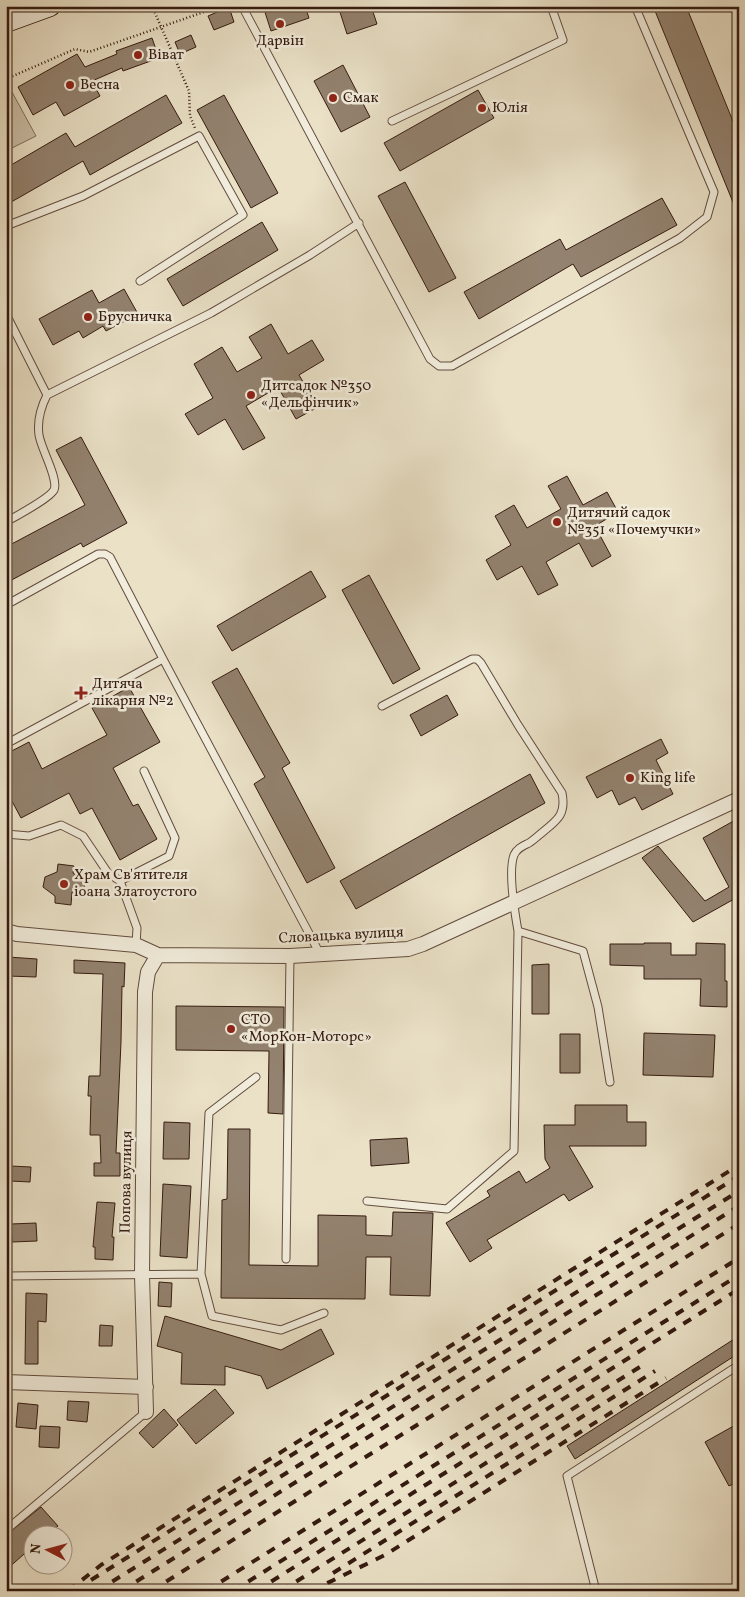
<svg xmlns="http://www.w3.org/2000/svg" width="745" height="1597" font-family="Vollkorn,serif">
<style>
.green{fill:#cbbfa8;stroke:#806d5c}
.building{fill:#93826f;stroke:#351b10}
.lines{fill:none;stroke-linecap:round;stroke-linejoin:round}
.service-casing{stroke:#624c3e;stroke-width:9}
.minor-casing{stroke:#624c3e;stroke-width:16}
.secondary-casing{stroke:#351b10;stroke-width:22}
.path{stroke:#351b10;stroke-width:2.5;stroke-dasharray:1 2.5;stroke-linecap:butt}
.service{stroke:#f1ecdb;stroke-width:7}
.minor{stroke:#f1ecdb;stroke-width:14}
.secondary{stroke:#f1ecdb;stroke-width:20}
.rail{stroke:#351b10;stroke-width:4;stroke-dasharray:9 9;stroke-linecap:butt}
.poi-dot{fill:#8f2418;stroke:#f1ecdb;stroke-width:2}
.labels{text-anchor:middle;dominant-baseline:central;stroke-width:5;stroke-linejoin:round;paint-order:stroke}
.poi-label{font-size:15px;fill:#351b10;stroke:#f1ecdb;text-anchor:start}
.street-label{font-size:15px;fill:#351b10;stroke:#f1ecdb}
</style>
<rect width="100%" height="100%" fill="#eae1c7"/>
<filter id="stains"><feTurbulence type="fractalNoise" baseFrequency=".004" numOctaves="4"/><feColorMatrix values="0 0 0 0 .2 0 0 0 0 .09 0 0 0 0 .02 0 0 0 .5 -.17"/></filter>
<radialGradient id="worn" r=".72"><stop offset=".6" stop-color="#630" stop-opacity="0"/><stop offset="1" stop-color="#630" stop-opacity=".3"/></radialGradient>
<path class="green" d="M6,81l30,55 -30,15z"/>
<path class="building" d="M263,6h42l4,12 -38,13z
M338,6h33l6,18 -30,10z
M653,6h33l53,130v81z
M229,7l5,15 -20,8 -6,-14z
M191,35l5,12 -16,7 -5,-12z
M152,38l7,20 -36,13 -1,-3 -30,13 8,15 -36,20 -8,-14 -23,13 -15,-28 59,-33 8,13 32,-13 -1,-3z
M343,65l27,52 -29,15 -27,-51z
M478,90l16,28 -94,53 -16,-28z
M166,95l16,28 -92,52 -7,-14 -77,44v-37l60,-35 9,14z
M224,95l54,98 -27,15 -54,-98z
M405,182l51,96 -27,14 -51,-96z
M662,198l15,27 -96,52 -8,-13 -94,55 -15,-27 96,-53 6,11z
M262,222l16,28 -95,56 -16,-27z
M124,289l14,25 -32,17 -3,-5 -20,12 -4,-7 -26,14 -14,-26 53,-29 7,13z
M271,324l17,30 24,-14 12,20 -25,15 19,32 -22,12 -18,-32 -32,19 19,32 -22,12 -18,-31 -27,16 -13,-21 28,-16 -19,-34 28,-17 15,25 25,-14 -13,-21z
M81,437l46,86 -44,24 -2,-4 -75,40v-36l79,-42 -29,-55z
M567,476l16,29 24,-13 11,20 -23,14 16,30 -19,11 -13,-24 -33,19 12,23 -20,10 -16,-29 -25,14 -11,-20 25,-15 -16,-29 19,-11 13,23 34,-19 -13,-23z
M311,571l15,26 -94,54 -15,-25z
M369,575l51,94 -27,15 -51,-94z
M237,668l53,95 -8,5 53,100 -28,15 -53,-99 11,-7 -53,-95z
M129,687l31,55 -47,26 20,38 5,-2 19,35 -37,21 -28,-52 -12,6 -11,-21 -48,25 -15,-28v-36l23,-12 13,27 65,-34 -15,-27z
M447,695l11,20 -37,21 -11,-21z
M661,739l7,14 -12,7 17,34 -31,16 -7,-13 -16,8 -7,-15 -15,8 -11,-21z
M530,774l15,29 -189,106 -16,-28z
M739,818v86l-3,-6 -43,24 -51,-64 16,-12 47,55 24,-14 -26,-49z
M58,864l16,2 -1,7 12,9 -2,11 -11,-1 -1,13 -16,-2v-7l-12,-9 2,-10 12,-5z
M644,943h27v12h25v-12l29,1v37h2v26l-27,-1 1,-27h-57v-13l-34,-1v-21h34z
M8,957l29,2 -1,18 -28,-1z
M74,960l51,3 -1,24 -2,-1 -1,56 -5,111h4v23h-26v-13h7l-1,-28h-10l1,-39h-3l1,-20h11l3,-102 -29,-1z
M549,964v50h-17v-49z
M176,1006l108,1 -1,107 -15,-1 1,-62 -93,-1z
M644,1033l71,2 -2,42 -70,-2z
M560,1034h20v39h-20z
M575,1105h52v17h19v24h-77l24,41 -24,14 -5,-7 -77,46 5,8 -22,14 -24,-39 44,-27 -3,-5 32,-20 7,12 24,-15 -5,-9 -1,-34h31z
M164,1122l26,1 -1,36h-26z
M228,1129h22l-1,136 69,1v-51l48,1v19l26,1 1,-24 40,1 -3,83 -40,-1 1,-38h-25l-1,42 -144,-1 1,-98 5,-1z
M407,1138l2,25 -38,3 -1,-26z
M10,1166l21,1 -1,15 -20,-1z
M163,1184l28,2 -4,72 -27,-2z
M97,1202l18,1 -3,34h2l-1,23 -18,-1v-12h-2z
M36,1223l1,18 -25,1 -1,-18z
M159,1282l13,1 -1,24 -13,-1z
M26,1293l21,1 -1,28 -8,-1v43h-13z
M165,1316l116,34 40,-21 13,25 -67,35 -6,-13 -36,-10v19l-44,-1 1,-31 -25,-7z
M100,1325l13,1 -1,20h-13z
M739,1336v17l-164,106 -8,-13z
M215,1389l19,24 -38,31 -19,-24z
M68,1401l21,1 -2,20 -20,-2z
M18,1403l20,2 -2,24 -20,-2z
M164,1409l14,16 -25,23 -14,-15z
M739,1423v58l-10,5 -24,-44z
M40,1426l20,1 -1,21 -20,-1z
M41,1507l17,19 -10,8h-16v13l-26,23v-35z"/>
<g class="lines">
<g class="service-casing">
<path id="service" d="M242,6l188,353 9,7h13l228,-128 27,-21 7,-25 -79,-186
M392,121l171,-81 -12,-34
M6,226l77,-30 116,-60 44,79 -103,66
M6,314l41,81c-6,12 -10,26 -8,40 2,14 20,44 15,55 -5,9 -38,26 -48,32
M47,395l164,-82 99,-58 49,-32
M6,605l92,-51h7l5,3 53,102 157,295
M6,744l157,-85
M6,834l23,2 32,-11 22,11 25,37 12,8
M518,931l65,20 15,56 12,75
M136,945l1,-17 -17,-47 49,-25 6,-18 -31,-67
M367,1201l80,8 67,-58 4,-220c-3,-17 -10,-60 -4,-76 3,-7 9,-9 15,-12 5,-3 10,-8 15,-12 15,-12 22,-18 18,-38l-44,-68 -37,-62 -4,-4h-5l-90,47
M286,1259l4,-303
M201,1274l11,42 69,14 43,-17
M6,1276l195,-2 8,-161 47,-36
M6,1530l140,-118
M596,1591l-29,-115 172,-111"/>
</g>
<g class="minor-casing">
<path id="minor" d="M6,931l11,3 119,11 22,10 132,1 118,-7 15,-5 316,-145
M6,1382l140,5
M146,1412l-4,-137 3,-283 3,-20 10,-17"/>
</g>
<g class="secondary-casing">
<path id="secondary" d="M6,22l44,-16"/>
</g>
<path class="path" d="M152,6l37,85 1,25 5,12
M6,79l69,-30 14,3 132,-46"/>
<use href="#service" class="service"/>
<use href="#minor" class="minor"/>
<use href="#secondary" class="secondary"/>
<path class="rail" d="M333,1573l322,-202
M91,1580l648,-404
M68,1591l33,-26 638,-400
M97,1591l642,-400
M121,1591l618,-385
M151,1591l588,-367
M206,1591l533,-333
M233,1591l506,-316
M256,1591l483,-302
M281,1591l362,-226
M311,1591l74,-36 281,-177"/>
</g>
<g class="poi-dot">
<circle cx="280" cy="24" r="5"/>
<circle cx="138" cy="55" r="5"/>
<circle cx="70" cy="85" r="5"/>
<circle cx="333" cy="98" r="5"/>
<circle cx="482" cy="108" r="5"/>
<circle cx="88" cy="317" r="5"/>
<circle cx="251" cy="395" r="5"/>
<circle cx="557" cy="522" r="5"/>
<path d="M78.5 685.5h5v5h5v5h-5v5h-5v-5h-5v-5h5z"/>
<circle cx="630" cy="778" r="5"/>
<circle cx="64" cy="884" r="5"/>
<circle cx="231" cy="1029" r="5"/>
</g>
<g class="labels">
<g class="poi-label">
<text x="280" y="41" text-anchor="middle">Дарвін</text>
<text x="148" y="55">Віват</text>
<text x="80" y="85">Весна</text>
<text x="343" y="98">Смак</text>
<text x="492" y="108">Юлія</text>
<text x="98" y="317">Брусничка</text>
<text x="261" y="386">Дитсадок №350<tspan x="261" dy="17">«Дельфінчик»</tspan></text>
<text x="567" y="513">Дитячий садок<tspan x="567" dy="17">№351 «Почемучки»</tspan></text>
<text x="92" y="684">Дитяча<tspan x="92" dy="17">лікарня №2</tspan></text>
<text x="640" y="778">King life</text>
<text x="74" y="875">Храм Св'ятителя<tspan x="74" dy="17">іоана Златоустого</tspan></text>
<text x="241" y="1020">СТО<tspan x="241" dy="17">«МорКон-Моторс»</tspan></text>
</g>
<g class="street-label">
<text transform="translate(341 936) rotate(-3)">Словацька вулиця</text>
<text transform="translate(127 1182) rotate(-89)">Попова вулиця</text>
</g>
</g>
<rect width="745" height="1597" fill="none" stroke="#eae1c7" stroke-width="25"/>
<rect x="8" y="8" width="730" height="1582" fill="none" stroke="#351b10" stroke-width="2.5"/>
<rect x="12" y="12" width="720" height="1572" fill="none" stroke="#351b10"/>
<g transform="translate(48 1550) rotate(276)"><circle r="24" fill="#f1ecdb" stroke="#a6988a"/>
<path d="M0-4L9 19L0 12L-9 19Z" fill="#8f2418"/>
<text y="-8" font-size="14" font-weight="bold" text-anchor="middle" fill="#351b10">N</text>
</g>
<rect width="100%" height="100%" filter="url(#stains)"/>
<rect width="100%" height="100%" fill="url(#worn)"/>
</svg>
